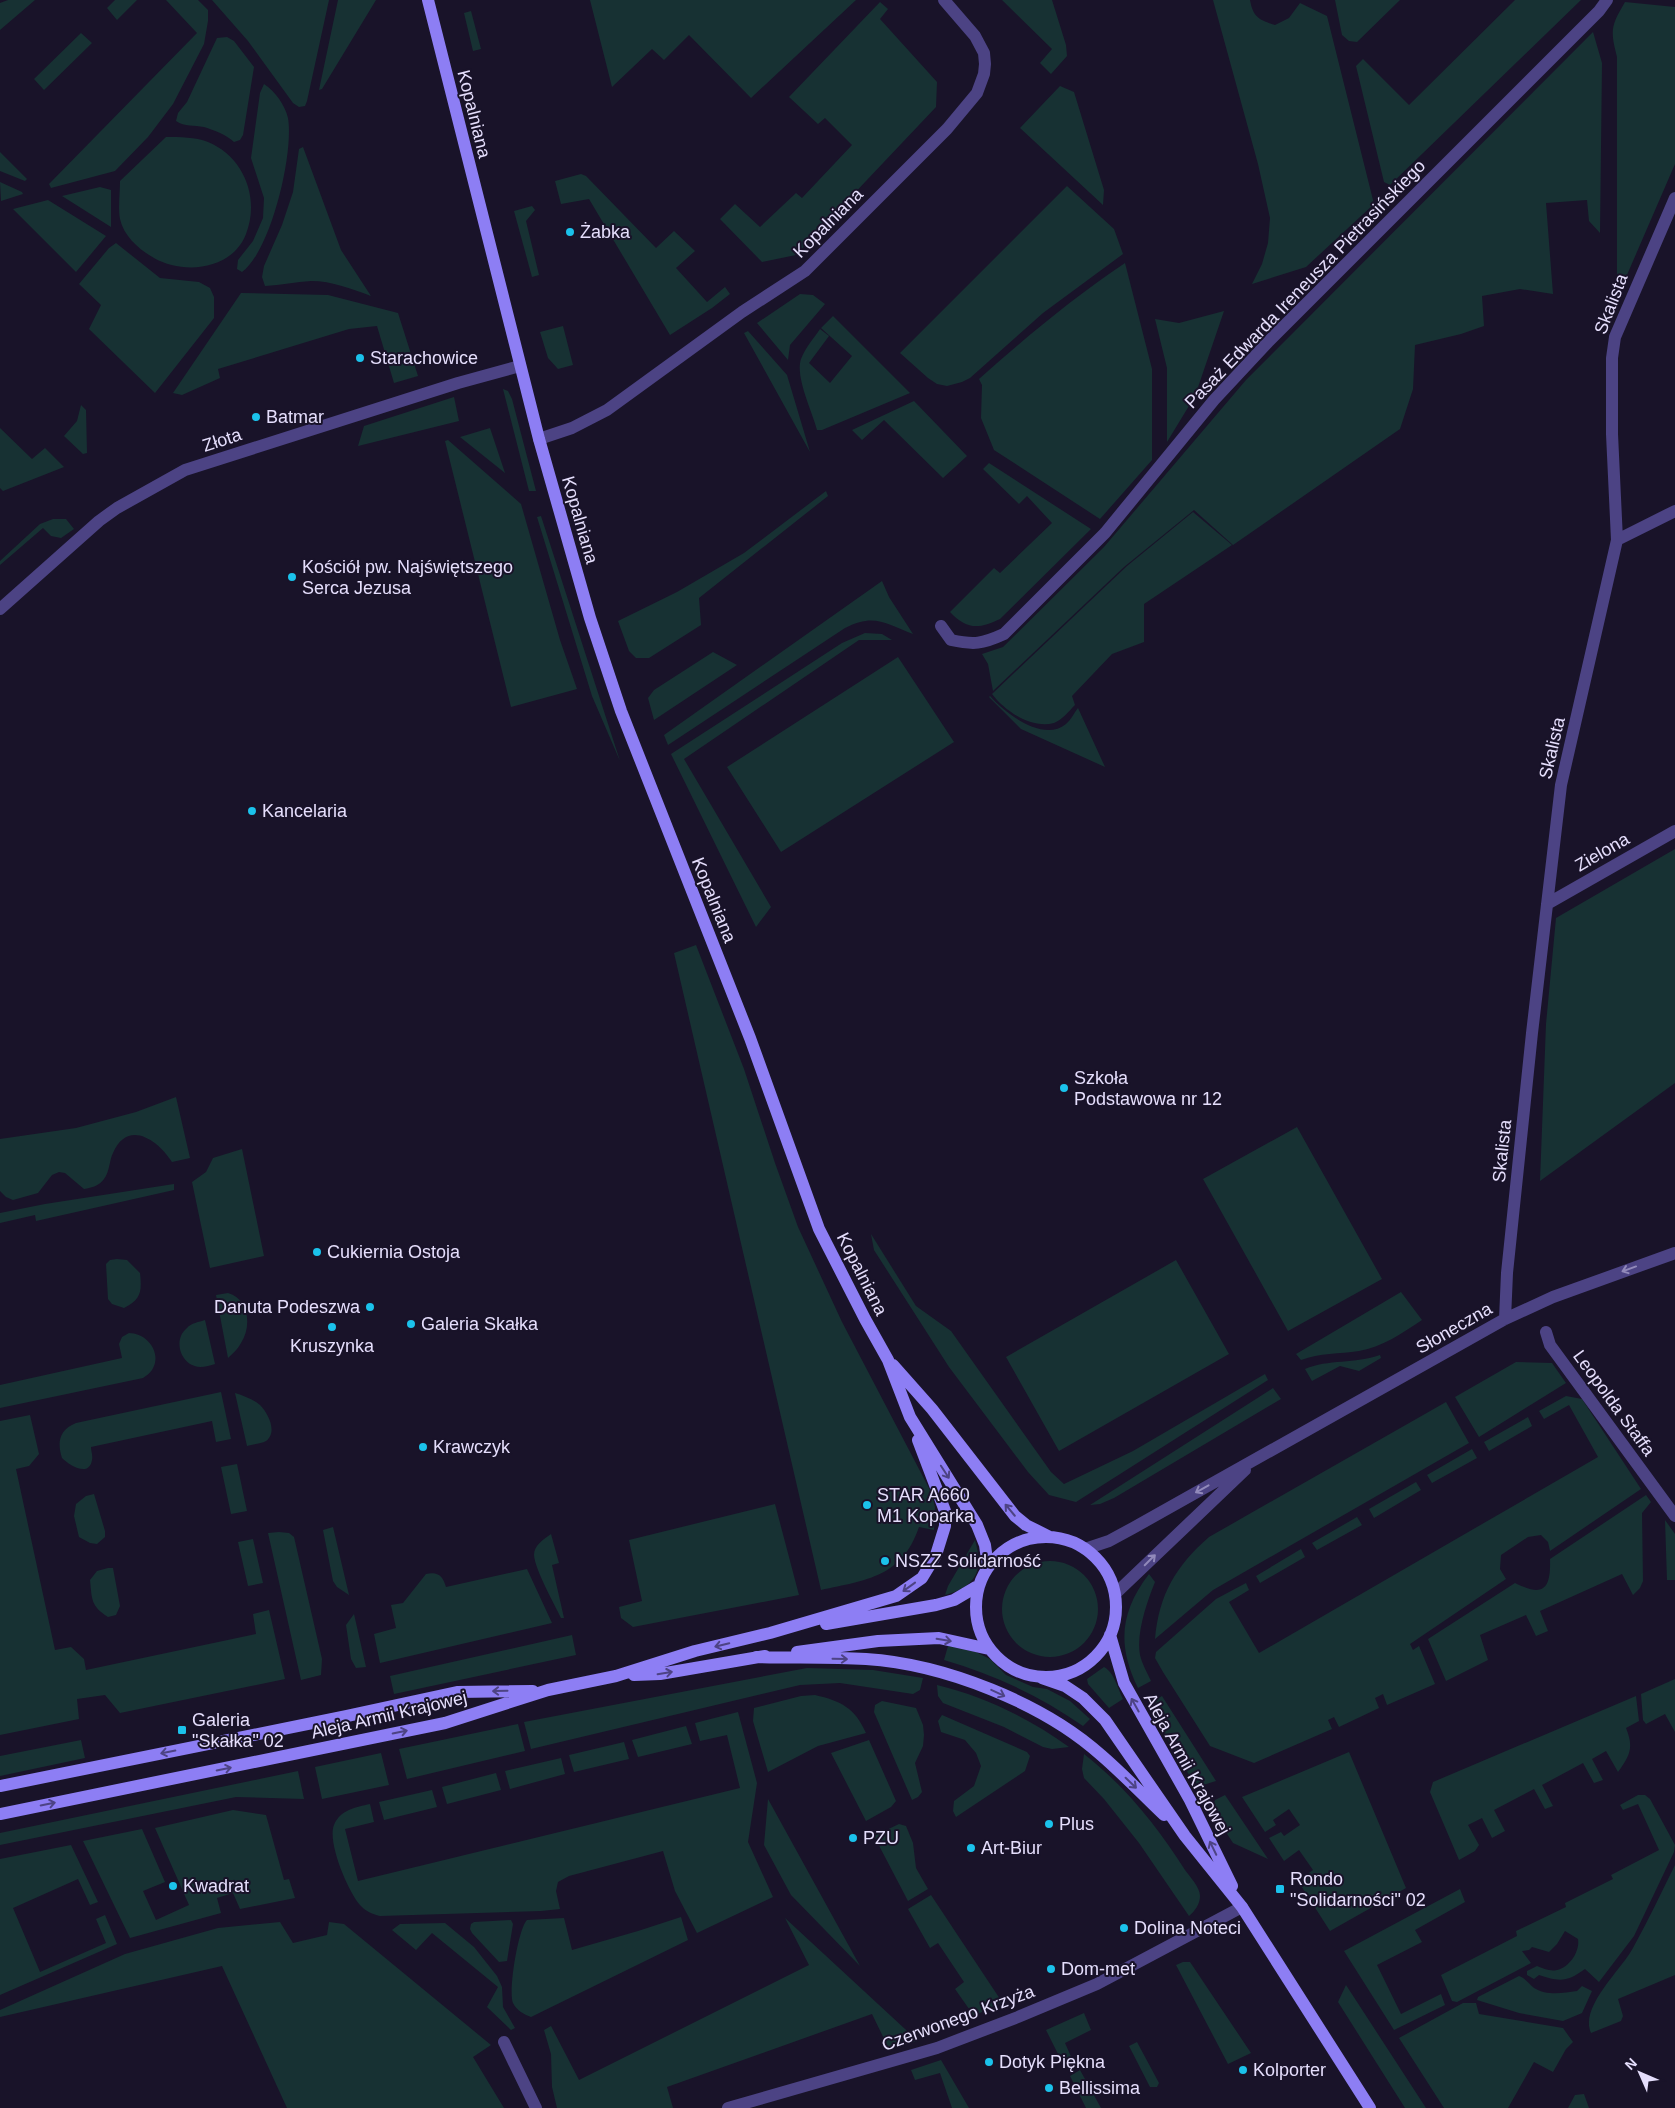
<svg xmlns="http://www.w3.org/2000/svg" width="1675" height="2108" font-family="Arial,sans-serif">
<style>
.green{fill:#173133}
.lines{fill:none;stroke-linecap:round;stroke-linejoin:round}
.street{stroke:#4c4384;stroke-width:12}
.secondary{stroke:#8d7ef4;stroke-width:12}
.oneway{stroke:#9189ba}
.oneway2{stroke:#4d4384}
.poi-dot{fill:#1bc2eb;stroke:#191329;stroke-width:2}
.labels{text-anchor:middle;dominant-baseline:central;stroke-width:4;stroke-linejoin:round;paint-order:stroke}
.street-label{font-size:18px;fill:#e5defc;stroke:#191329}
.poi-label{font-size:18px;fill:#e5defc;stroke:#191329;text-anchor:start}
</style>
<rect width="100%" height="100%" fill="#191329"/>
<path class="green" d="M8,0h27l-35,30v-27z
M115,0h22l-20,20 -10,-12z
M166,0h32l10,10v11l-4,23 -31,60 -25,33 -33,34 -64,17 -2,-4 148,-151z
M212,0h117l-22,101 -2,5 -6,1 -6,-4 -45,-62z
M338,0h38l-54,89 -3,1z
M590,0h266l-105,98 -62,-63 -25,25 -12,-11 -40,38z
M1002,0h50l14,45 1,11 -16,18 -11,-11 12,-14z
M1213,0h37c3,17 9,20 25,25l14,-7 11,-15 27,13 47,188 -68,63 -54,17 10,-20 6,-21 2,-25 -12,-54z
M1335,0h65l-43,42 -8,-1 -7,-6z
M1515,0h66l-191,185 -6,-3 -28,-116 7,-7 46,46z
M880,2l8,7 -8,10 57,63 -1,25 -140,148 -34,7 -42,-43 15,-15 25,23 36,-34 6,5 50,-53 -27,-27 -7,6 -29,-27z
M1625,2l50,5v157l-58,134v-241c-7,-27 -6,-31 8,-55z
M471,11l10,38 -8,2 -9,-38z
M1593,32l9,31 -2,170 -11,-12 -2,-21 -41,3 7,91 -33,-5 -38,7 2,30 -23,8 -46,11 -2,44 -13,40 -167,116 -39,-35 -70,57 -131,124 -5,-27 -6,-10 21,-7 101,-100 142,-167z
M81,33l11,10 -48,47 -10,-11z
M227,37l7,4 20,26 -11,68 -3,5 -6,2c-7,-7 -20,-12 -30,-15 -10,-2 -19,0 -28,-6l2,-8 9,-11 30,-64z
M264,84c11,7 21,21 24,34 6,35 -17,133 -46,154l-5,-3 1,-9 15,-19 10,-23 1,-20 -13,-40 9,-65z
M1060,86l14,6 30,98 -1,15 -83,-77z
M166,137c14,0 29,0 42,5 36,15 52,56 38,92 -14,36 -62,41 -92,24 -14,-8 -30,-21 -34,-39 -2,-11 0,-26 0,-38z
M303,147l38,103 30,46c-19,-7 -39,-15 -60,-15 -15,1 -30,4 -46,5l-3,-9 2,-11 18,-41 11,-33 6,-43z
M0,152l27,27 -2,2 -25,-10z
M581,174l5,2 70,72 18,-17 21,20 -19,17 31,34 18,-15 5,7 -18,14 -42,27 -81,-136 -28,5 -6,-23z
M0,182l22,10 1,2 -22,7z
M1067,186l47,43 9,25 -80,59 -73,65 -8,4 -15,4 -10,-2 -9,-6 -28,-25z
M100,187l11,3v37l-49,-31z
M48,200l58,36 -30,36 -63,-63z
M532,206l3,4 -9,11 13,54 -7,2 -18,-66z
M116,243l44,35 39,4 11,6 4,9v21l-59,75 -66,-64 12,-24 -22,-21 30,-36z
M1125,263l27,106v91l-52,59 -106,-69 -13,-32 1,-33 -3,-6c47,-42 94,-81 146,-116z
M241,293l87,2 70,18 20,63 -24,7 -17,-57 -28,3 -131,40 2,9 -38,17 -9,-2z
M800,294l13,1 12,9 -35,41 -2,15 -31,-37z
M1224,311l-29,85 -28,46v-74l-12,-49 24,4z
M833,316l77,77 -88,37h-5c-5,-19 -22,-53 -16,-71 4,-11 13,-21 19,-30l9,7 -20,27 21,20 22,-27 -31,-28z
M563,326l10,39 -15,4 -10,-11 -8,-26z
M748,331l39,44 23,77 -66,-119z
M503,389l5,2 4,8 24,92h-7z
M454,397l5,24 -101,25 6,-20z
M914,401l53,55 -24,22 -59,-58 -22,20 -10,-10z
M81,405l5,5 1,43 -4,1 -19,-18 13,-15z
M0,428l32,31 13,-11 19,19 -61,24 -3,-3z
M490,428l15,45 -45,-36z
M448,440l73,64 39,136 17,49 -66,18 -66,-266z
M989,463l102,66 -91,90c-21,10 -33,11 -50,-7l44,-44 6,5 52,-50 -25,-27 -8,8 -36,-35z
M826,491l2,5 -129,102 2,27 -52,33h-13l-7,-7 -11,-30 59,-29 67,-39z
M1193,512l39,33 -88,59v38l-32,12 -40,42 3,9c-6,6 -13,15 -21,18 -23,6 -49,-12 -62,-29l135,-128z
M541,516l79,245 -28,-65 -55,-179z
M53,519h13l8,10 -13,9 -10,-2 -8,-8 -43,37v-4l40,-37z
M882,581l7,16 24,37c-28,-11 -39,-21 -68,-6l-177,117 -4,-10z
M865,633l17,1 10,6h-33l-175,119 87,148 -15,20 -85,-173 171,-111z
M713,652l24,13 -83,55 -6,-22 6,-8z
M898,657l56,85 -173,110 -54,-85z
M990,696c15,17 53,47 76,28 5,-4 8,-11 12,-16l27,59 -84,-38 -32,-32z
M1675,849v234l-135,98 6,-157 10,-106z
M696,945l48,124 31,94 23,64 44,95 89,170 4,15 -1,23 -15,-3c-17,50 -52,53 -98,63l-147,-637z
M176,1097l14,61 -18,4c-13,-21 -44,-44 -59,-9 -4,8 -3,18 -9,26 -4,6 -12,9 -20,10l-19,-16 -6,-1 -7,3 -14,18 -25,7 -7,-3 -6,-6v-52l76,-11 60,-16z
M1297,1127l85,152 -94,52 -85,-152z
M242,1149l22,107 -54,12 -18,-86 14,-10 7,-14z
M174,1184v6l-138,31 -1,-6 -35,8v-10l45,-9z
M871,1234l45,72 35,25 100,141 13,12 69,-33 132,-77 3,6 -192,122 -27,-7 -21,-23 -79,-105 -75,-117z
M117,1259l10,1 13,13c2,19 1,26 -16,35l-12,-4 -4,-5 -2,-35 4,-4z
M1176,1260l53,94 -170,97 -53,-94z
M1401,1292l21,28c-20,13 -39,27 -63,31 -20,3 -39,2 -58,9l-5,-6z
M228,1293c21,6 24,33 13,50 -3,6 -8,10 -13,15l-12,-63z
M205,1320l10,44c-4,1 -10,3 -15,3 -19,-1 -28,-27 -13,-39 4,-5 12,-6 18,-8z
M129,1333c17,0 34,19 23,37 -2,3 -6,6 -9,8l-143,30v-23l122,-27 -3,-14 3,-7z
M1380,1355l1,3 -22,13 -19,-5 -28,15 -7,-12c23,-10 50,-5 75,-14z
M1516,1362l36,1 14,20 -87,54 -24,-40z
M1273,1388l8,11 -167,99 -14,6 -10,1z
M221,1392l10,47 -15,3 -4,-21 -121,26c0,4 2,9 1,13 -3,18 -23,5 -30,-2 -5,-16 -3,-28 14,-35z
M235,1393c9,3 18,6 25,12 8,8 18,27 6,36 -5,3 -14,3 -19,5z
M1566,1396l16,3 59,90 -91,62 -2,-9 -7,-7 -13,2 -27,18 -1,14 6,10 -96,65 3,6 6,-4 16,38 -48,21 -4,-11 -8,4 4,10 -40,19 -5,-10 -6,3 4,9 -78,34 -44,-17 -47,-74 -8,-14 1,-6 60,-53 30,-16 3,7 -20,12 30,51 339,-196 -29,-52 -25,14 -5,-8z
M1446,1402l23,41 -256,147 -58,49c4,-45 21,-73 54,-102z
M30,1415l9,39 -10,12 -13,3 39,181 16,-3 13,12 2,11 170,-36 -3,-20 16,-4 16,69 -165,34 -15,-18 -28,4 2,20 -79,16v-314z
M1528,1417l4,9 -43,25 -5,-9z
M1472,1449l5,9 -45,25 -5,-8z
M237,1464l10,47 -16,3 -10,-47z
M1416,1482l5,8 -47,28 -5,-9z
M94,1494l11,37v6l-8,7 -7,-1 -11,-6 -5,-21 2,-12 10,-8z
M1646,1495l5,7 -9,11 1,68 -3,7 -7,7 -11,-21 -82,37 8,20 -12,5 -10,-21 -46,20 8,25 -42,21 -18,-42 87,-56c28,14 36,7 35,-24z
M775,1504l24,91 -166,32 -12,-9 -2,-11 23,-6 -13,-61z
M1357,1517l5,8 -45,25 -5,-7z
M1665,1520l10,14v46h-8z
M333,1527l16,68 -12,-8 -4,-6 -10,-51z
M279,1532l10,1 5,4 28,122 -1,16 -20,5 -33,-147z
M551,1534l8,29 -7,2 12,53h-3c-7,-15 -26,-48 -27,-63 0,-10 10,-16 17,-21z
M253,1539l10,44 -15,3 -10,-44z
M975,1540c9,31 1,46 -30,55l3,-9z
M1301,1549l4,8 -45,26 -4,-7z
M1002 1609a48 48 0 1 1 96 0a48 48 0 1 1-96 0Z
M108,1568h5l7,38 -4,9 -8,2c-17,-11 -16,-17 -18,-37l7,-9z
M527,1569l25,54 -172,40 -6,-29 22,-6 -5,-23 12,-2 23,-29c12,-3 17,2 20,13z
M1149,1574l6,8c-8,20 -19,51 -15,73 2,9 7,17 11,26l-13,7c-21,-43 -18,-76 11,-114z
M354,1614l12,53 -10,1 -5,-9 -5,-34z
M572,1635l4,20 -182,39 -4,-18z
M948,1646l28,6 14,7 16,16 27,12 14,2 23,12 20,18 -7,7c-43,-30 -88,-51 -139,-66z
M1104,1667c10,5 14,22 19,32l-14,9 -21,-24 -1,-5z
M807,1668l66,2 50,8 -3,12 -7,4 -73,-11 -40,2 -269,64 -7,-27z
M1675,1679v53l-10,-18 -19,10 -3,-4 -2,-26z
M937,1685c47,11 93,34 132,62l-17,2 -9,-2 -39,-20 -61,-24 -5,-7z
M815,1695c26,6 40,13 51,38l-48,13 -50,26 -15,-51 1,-13 47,-12z
M1162,1696l54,85 -13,4 -9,-2 -47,-78z
M1636,1696l3,25 -13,7c8,20 4,27 -8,44l-12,-21 -14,8 11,21 -9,3 -11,-20 -41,22 11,21 -8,3 -11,-20 -40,21 11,21 -13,7 -10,-20 -14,7 11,20 -4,6 -16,9 -29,-68 3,-10z
M882,1701l34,7 7,17 1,10 -1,11 -8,17 7,29 -4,5 -6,3 -38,-88 1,-7z
M738,1712l19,71 -9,59 25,55 -76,36 -22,-42 -12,-40 -94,25 -11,6 -2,9 4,18 -19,2 -161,5c-8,-2 -15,-5 -20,-11 -12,-14 -33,-63 -26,-80 6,-15 22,-18 36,-21l4,18 -29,7 13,52 382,-93 -13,-53 -27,6 -5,-18z
M942,1715l85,37 3,4 -5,15 -69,46 -3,-6 1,-10 20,-15 7,-20 -5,-13 -11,-13 -24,-8 -3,-11z
M518,1724l7,27 -118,28 -8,-30z
M686,1726l6,18 -54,13 -6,-17z
M81,1740l4,18 -85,18v-20z
M869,1740l27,61 -5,6 -25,14 -35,-68z
M624,1742l5,17 -55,13 -5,-17z
M1349,1752l57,136 -76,43 -32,-50 15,-11 -14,-20 -15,11 -15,-23 12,-6 3,4 16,-11 -11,-16 -16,11 3,5 -11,7 -23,-35z
M381,1753l8,32 -67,14 -7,-32z
M1084,1754c41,32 73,72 101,116 5,7 15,17 15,26 0,8 -5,15 -11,20l-50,-73 -35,-44 -20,-21 -2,-9z
M561,1758l4,16 -55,15 -5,-18z
M298,1771l6,28 -68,-2 -236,48v-12z
M496,1773l5,17 -54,14 -5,-17z
M432,1790l5,17 -53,13 -5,-18z
M1225,1795l43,64 -35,-16 -22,-34 4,-9z
M1638,1795h7l5,4 25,46 -1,7 -40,84 -35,46 -14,-13c-18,13 -25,13 -46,6l-5,4 -7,-4v-4l10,-5c6,2 13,6 20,4 13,-3 23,-19 21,-31l-13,-8 -8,13 -8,8 -17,-5 -3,3 -7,1 9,12 -74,39 -5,-1 -11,-26 76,-39 -1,-5 50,-24 -1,-4 48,-24 -2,-4 48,-25 -21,-46 -15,6 -3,-5z
M768,1799l92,167 -69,-71 -27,-50z
M233,1810l33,5 18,65 5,-1 6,19 -55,11 -7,-16 -16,5 4,15 -91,25 -47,-97 59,-12 23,53 -22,9 13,29 33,-15 -34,-77z
M899,1824l7,2 7,17 3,25 12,21 -20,12 -34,-65z
M71,1845l27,57 -8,3 -12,-26 -65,29 27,64 66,-29 -10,-24 9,-4 12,29 -117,51v-136z
M1675,1865v110l-57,24 5,17 -2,5 -30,12c-12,-26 31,-64 42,-85 15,-27 28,-55 42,-83z
M1460,1889l5,13 -50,28 7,12 -45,23 24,49 40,-20 4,11 -51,25 -50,-79z
M931,1895l71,107 -28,14 -19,-27 9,-7 -26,-39 -8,5 -22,-39z
M681,1917l7,23 -157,77c-6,-2 -15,-7 -18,-14 -5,-11 5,-74 14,-83l37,-2 8,32 66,-19z
M785,1918l133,123 -29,8 -17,-35 -205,73 6,21h-116l-5,-21 -1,-33 -7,-24 7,-4 28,54 230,-115z
M511,1920l2,4 -6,37 -8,1 -27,-29 -2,-4 1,-5 3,-2z
M280,1922l13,21 34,-8 2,-13 15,2 147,121 -18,12 31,51h-217l-65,-142 -222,51v-7l125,-56 93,-26z
M445,1923l29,24 23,29 5,11 1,20 12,21 -4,2 -24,-23 11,-20 -66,-54 -16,17 -24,-20 8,-6z
M1183,1962h7l61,91 -23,11 -52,-99z
M1519,1976c6,2 10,8 15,12 13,8 29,5 43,3l5,-5 10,5 -10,22 -19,8 -44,-8 -42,-13 1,-3z
M1346,1985l80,123h-21l-67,-106z
M1463,2003h13l3,11 84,14 10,14 -7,7 -13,23 -19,-10 -26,46h-64l-45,-70z
M1084,2013l7,17 -26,13 8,18 -9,5 -18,-36z
M1137,2042l22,41 -2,4h-7l-21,-41z
M941,2060l28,48h-17l-12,-35 -25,7 -4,-10z
M1080,2070l21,38h-15l-16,-32z
M1584,2094l5,14h-21l7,-13z"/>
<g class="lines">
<path class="street" d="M539,439l33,-11 35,-18 135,-98 63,-41 142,-142 30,-36 7,-19 1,-10 -1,-11 -9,-17 -31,-36
M1617,540l58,-29
M0,609l99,-88 18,-13 68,-38 273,-87 62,-17
M941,626l10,14c23,5 31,4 53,-6l101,-101 109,-133 55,-59 330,-330 8,-11
M1547,904l128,-73
M1505,1319l2,-46 25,-240 29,-248 56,-245 -5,-106v-76l3,-21 60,-139
M1546,1332l4,13 125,171
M1085,1549l24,-8 24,-13 372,-209 48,-22 122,-44
M1115,1594l130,-124
M504,2042l32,66
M728,2108l209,-60 81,-31 79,-33 145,-77"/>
<path class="secondary" d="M428,0l111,439 51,179 31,93 129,327 69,191 46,90 23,41 22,57 67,108 8,20 3,22
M893,1365l39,44 83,107 11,9 24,12
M976 1607a70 70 0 1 1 140 0a70 70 0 1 1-140 0Z
M826,1624l110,-19 18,-5 22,-13
M1110,1635l14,48 66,117 42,86
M797,1652l81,-11 61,-3 50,11
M756,1657c37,1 74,0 110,2 78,5 177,44 235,96 22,19 42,40 63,60
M634,1675l26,-1 105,-18
M1042,1678l23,8 18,12 22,22 80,116 57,71 128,201
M0,1786l347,-70 110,-24 76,-1
M0,1814l445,-91 103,-33 68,-14 79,-25 75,-18 126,-37 26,-18 14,-23 9,-29v-15l-27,-71"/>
</g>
<defs><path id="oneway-shaft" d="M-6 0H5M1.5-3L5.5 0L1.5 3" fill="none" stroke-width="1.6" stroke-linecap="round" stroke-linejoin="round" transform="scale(1.25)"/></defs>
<g class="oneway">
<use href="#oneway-shaft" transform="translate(1629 1269) rotate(160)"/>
<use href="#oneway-shaft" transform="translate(1202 1489) rotate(151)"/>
<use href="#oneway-shaft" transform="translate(1150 1560) rotate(-45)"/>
</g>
<g class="oneway2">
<use href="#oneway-shaft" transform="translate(945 1472) rotate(57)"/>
<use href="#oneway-shaft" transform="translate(1010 1510) rotate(-130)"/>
<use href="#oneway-shaft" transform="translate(909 1587) rotate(144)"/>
<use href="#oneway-shaft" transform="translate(944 1640) rotate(9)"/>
<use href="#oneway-shaft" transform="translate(722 1645) rotate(166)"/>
<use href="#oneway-shaft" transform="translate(840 1659) rotate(1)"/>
<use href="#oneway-shaft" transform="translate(665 1673) rotate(-9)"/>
<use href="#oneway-shaft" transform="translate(500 1691) rotate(179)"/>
<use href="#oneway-shaft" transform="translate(998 1693) rotate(25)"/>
<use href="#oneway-shaft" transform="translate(1135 1705) rotate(-119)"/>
<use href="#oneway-shaft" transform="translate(400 1732) rotate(-12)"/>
<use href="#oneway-shaft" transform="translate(168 1752) rotate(169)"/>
<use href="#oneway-shaft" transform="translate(224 1769) rotate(-11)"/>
<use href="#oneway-shaft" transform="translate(1131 1783) rotate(44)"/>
<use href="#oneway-shaft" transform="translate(48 1804) rotate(-11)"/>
<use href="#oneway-shaft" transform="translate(1213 1848) rotate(-116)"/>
</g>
<g class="poi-dot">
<circle cx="570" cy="232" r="5"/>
<circle cx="360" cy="358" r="5"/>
<circle cx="256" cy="417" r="5"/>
<circle cx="292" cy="577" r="5"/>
<circle cx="252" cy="811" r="5"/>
<circle cx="1064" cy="1088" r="5"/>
<circle cx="317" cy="1252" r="5"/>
<circle cx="370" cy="1307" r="5"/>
<circle cx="411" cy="1324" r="5"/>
<circle cx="332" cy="1327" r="5"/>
<circle cx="423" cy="1447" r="5"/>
<circle cx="867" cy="1505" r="5"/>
<circle cx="885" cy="1561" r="5"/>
<rect x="177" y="1725" width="10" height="10" rx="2.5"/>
<circle cx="1049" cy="1824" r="5"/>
<circle cx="853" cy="1838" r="5"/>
<circle cx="971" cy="1848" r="5"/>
<circle cx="173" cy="1886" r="5"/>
<rect x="1275" y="1884" width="10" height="10" rx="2.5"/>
<circle cx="1124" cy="1928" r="5"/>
<circle cx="1051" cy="1969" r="5"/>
<circle cx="989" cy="2062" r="5"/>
<circle cx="1243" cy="2070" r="5"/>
<circle cx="1049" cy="2088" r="5"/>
</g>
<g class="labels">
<g class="street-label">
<text transform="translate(474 114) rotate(76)">Kopalniana</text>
<text transform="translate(828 223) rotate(-45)">Kopalniana</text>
<text transform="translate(1305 284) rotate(-46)">Pasaż Edwarda Ireneusza Pietrasińskiego</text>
<text transform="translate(1611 304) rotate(-69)">Skalista</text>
<text transform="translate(222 440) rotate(-18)">Złota</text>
<text transform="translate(580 520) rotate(74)">Kopalniana</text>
<text transform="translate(1552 748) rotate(-77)">Skalista</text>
<text transform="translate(1602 852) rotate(-30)">Zielona</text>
<text transform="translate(714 900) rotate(68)">Kopalniana</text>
<text transform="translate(1502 1151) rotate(-84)">Skalista</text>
<text transform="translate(862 1274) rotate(63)">Kopalniana</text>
<text transform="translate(1454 1328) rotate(-30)">Słoneczna</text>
<text transform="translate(1614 1403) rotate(54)">Leopolda Staffa</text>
<text transform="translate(389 1715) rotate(-13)">Aleja Armii Krajowej</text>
<text transform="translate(1187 1764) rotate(61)">Aleja Armii Krajowej</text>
<text transform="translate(958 2018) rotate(-20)">Czerwonego Krzyża</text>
</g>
<g class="poi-label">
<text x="580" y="232">Żabka</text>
<text x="370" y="358">Starachowice</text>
<text x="266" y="417">Batmar</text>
<text x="302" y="567">Kościół pw. Najświętszego<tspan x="302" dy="21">Serca Jezusa</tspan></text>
<text x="262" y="811">Kancelaria</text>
<text x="1074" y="1078">Szkoła<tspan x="1074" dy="21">Podstawowa nr 12</tspan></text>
<text x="327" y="1252">Cukiernia Ostoja</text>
<text x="360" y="1307" text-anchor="end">Danuta Podeszwa</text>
<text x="421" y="1324">Galeria Skałka</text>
<text x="332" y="1346" text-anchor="middle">Kruszynka</text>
<text x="433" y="1447">Krawczyk</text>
<text x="877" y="1495">STAR A660<tspan x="877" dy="21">M1 Koparka</tspan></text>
<text x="895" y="1561">NSZZ Solidarność</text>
<text x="192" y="1720">Galeria<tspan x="192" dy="21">"Skałka" 02</tspan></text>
<text x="1059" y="1824">Plus</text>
<text x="863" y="1838">PZU</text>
<text x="981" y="1848">Art-Biur</text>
<text x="1290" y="1879">Rondo<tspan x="1290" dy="21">"Solidarności" 02</tspan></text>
<text x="183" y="1886">Kwadrat</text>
<text x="1134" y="1928">Dolina Noteci</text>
<text x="1061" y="1969">Dom-met</text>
<text x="999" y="2062">Dotyk Piękna</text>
<text x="1253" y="2070">Kolporter</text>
<text x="1059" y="2088">Bellissima</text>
</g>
</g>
<g transform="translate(1640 2073) rotate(315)" stroke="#191329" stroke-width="4" paint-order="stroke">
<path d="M0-4L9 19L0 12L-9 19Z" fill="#e5defc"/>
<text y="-8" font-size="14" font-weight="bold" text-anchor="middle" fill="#e5defc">N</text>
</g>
</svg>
